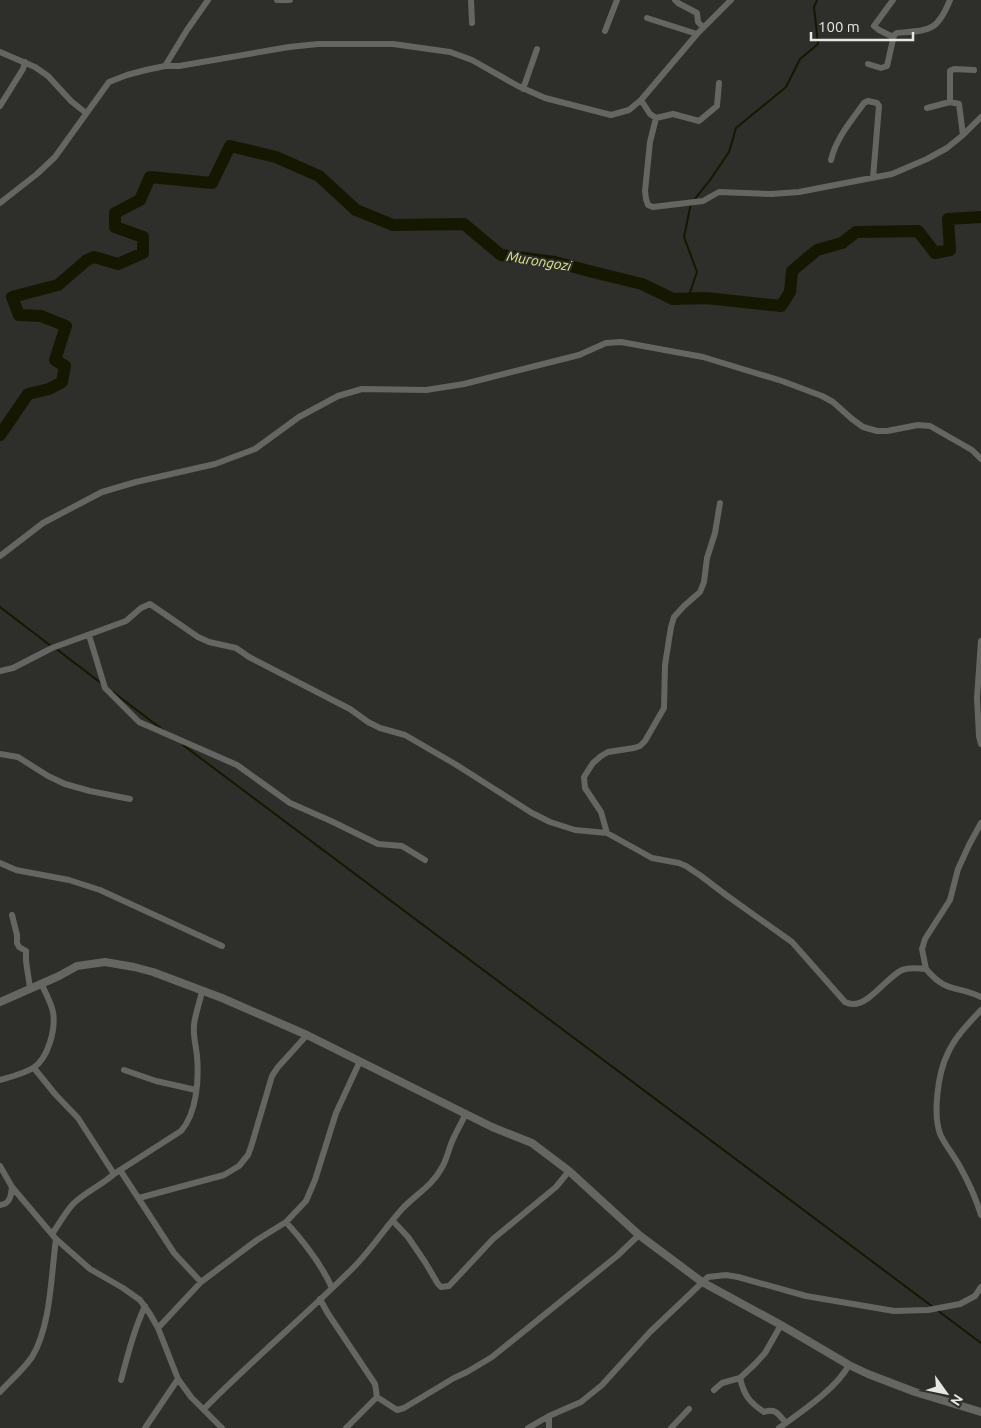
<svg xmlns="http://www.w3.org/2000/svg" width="981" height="1428" font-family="Ubuntu,sans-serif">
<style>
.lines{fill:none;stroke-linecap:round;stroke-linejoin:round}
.stream{stroke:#161700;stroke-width:2}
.river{stroke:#161700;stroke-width:12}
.minor{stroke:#656662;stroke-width:6}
.tertiary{stroke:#656662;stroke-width:8}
.labels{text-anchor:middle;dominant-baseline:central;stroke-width:4;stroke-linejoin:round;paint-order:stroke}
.water-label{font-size:14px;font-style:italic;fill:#e2e78d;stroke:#2e2e2b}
</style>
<rect width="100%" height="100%" fill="#2e2e2b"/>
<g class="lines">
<path class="stream" d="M694,200l16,-20 19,-28 7,-24 50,-41 14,-28 18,-15 -4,-37 3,-7
M688,298l9,-26 -13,-35 7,-34
M0,607l51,39
M55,648l46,35
M113,692l50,38
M183,745l750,562
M937,1310l44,33"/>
<path class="river" d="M0,435l28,-41 21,-5 13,-7 3,-16 -10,-6 11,-34 -25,-10 -22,-1 -7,-18 46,-12 29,-25 7,-3 24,7 25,-11v-16l-28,-10v-14l25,-13 10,-23 62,6 18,-37 46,11 43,19 37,34 37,15 71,-1 37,31 54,7 38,10 49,12 31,15 33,-1 75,8 9,-14 2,-21 25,-21 25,-7 14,-11 62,-1 17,22 15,-3 -2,-31 33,-2"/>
<path class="minor" d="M277,0h13
M471,0l1,23
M675,0l3,3 19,10 1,9 5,5
M647,18l50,16
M605,31l12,-31
M893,37l-14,-7 -5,-4 19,-26
M0,52l35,15 13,9 23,25 15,12
M868,64l13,4 6,-2 7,-31 3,-2c33,-3 40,-1 53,-33
M165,66l22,-36 21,-30
M523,89l14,-40
M641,100l9,14 6,4 -6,24 -5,49 1,8 2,6 5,2 50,-6 16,-9 52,2 28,-2 93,-18 35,-15 20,-11 16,-13 18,-18
M950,102v-31l4,-2 20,1
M0,106l23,-37 2,-7
M927,108l23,-6 9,2 4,31
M656,118l17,-4 26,7 18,-15 2,-23
M831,160c5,-22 21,-40 33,-57l4,-2 9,2 2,3 -6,72
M0,203l37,-29 18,-17 54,-75 18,-7 19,-5 19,-4h14l110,-19 29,-3h75l57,8 22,8 46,26 27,12 66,17 18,-5 12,-10 56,-66 34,-34
M0,556l43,-33 59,-31 34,-10 79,-18 40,-15 44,-32 39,-21 24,-7 64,1 38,-6 115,-29 27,-12 15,-1 82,15 79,24 40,15 11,6 19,17 11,8 14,4h10l31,-6 12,1 42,24 9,9
M89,635l16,53 34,34 98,43 53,38 41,18 47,23 24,2 23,14
M981,641l-4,57 2,38 2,8
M0,671l13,-3 39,-20 74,-27 15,-13 9,-4 48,33 11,5 27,6 13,9 101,52 18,13 12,6 25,7 50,29 77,49 18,9 25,8 32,3 45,25 27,5 7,3 15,10 25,19 66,47 53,60c2,1 5,2 8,2 17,0 33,-26 49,-34 7,-3 16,-2 24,-1 21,25 30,16 55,28
M0,754l18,3 30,19 17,8 25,7 40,8
M607,833l-6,-21 -16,-24 -1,-11 9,-14 8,-7 7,-4 26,-4 6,-2 5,-5 19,-33 1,-43 6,-38 3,-10 10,-11 16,-14 4,-10 3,-24 8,-25 5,-30
M0,863l16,7 53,10 31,10 122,56
M12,915l5,20v8l2,4 7,4v10l4,27
M926,969l-4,-20 3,-10 25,-39 8,-31 11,-24 12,-22
M981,1010c-12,13 -26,27 -33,43 -10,19 -16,63 -7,83 5,10 13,20 18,29 9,16 17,33 22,50
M34,1068l21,26 23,24 36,56
M124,1070l32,11 40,9
M0,1080c10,-3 23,-6 33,-12 15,-9 23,-39 20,-56 -2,-10 -8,-20 -12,-29
M0,1166l12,21 44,52 34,30 33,19 17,12 10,14 8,14 20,51 13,18 31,31
M120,1170l54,83 27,29
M139,1198l85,-23 15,-9 9,-11 3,-8 21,-71 6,-9 29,-32
M0,1205c10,-1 11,-9 12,-18
M393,1221l15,16 17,25 13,22 3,3 8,-1 44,-47 63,-52 13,-16
M286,1222c18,20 35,41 46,66
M52,1234c7,-10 13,-21 21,-30 12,-12 29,-19 41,-30l67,-43c16,-18 18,-52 16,-75 -1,-10 -4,-20 -3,-31 1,-11 6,-23 8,-34
M320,1299l7,13 48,72 2,13 20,13 7,-2 50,-30 13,-6 25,-15 125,-101 22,-21
M158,1328l43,-46 56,-42 29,-18 20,-21 9,-21 21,-67 24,-52
M740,1378c4,17 9,24 24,34 12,-4 14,2 22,11
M121,1380c7,-26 13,-50 24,-74
M714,1390l8,-7 18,-5 15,-14 10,-11 16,-28
M0,1392c11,-12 23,-22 32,-35 19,-31 19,-82 24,-118
M204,1409c48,-49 101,-93 149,-141 18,-18 32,-40 49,-59 13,-14 30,-23 39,-40 5,-7 7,-17 10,-25 4,-10 10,-20 15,-31
M549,1416v12
M145,1428l33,-49
M346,1428l31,-31
M528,1428l21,-12 32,-14 21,-17 48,-53 58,-55 18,-2 12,2 68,19 88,15 34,-1 32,-6 15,-8 6,-9
M671,1428l18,-19
M779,1428c22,-16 57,-39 70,-63"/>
<path class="tertiary" d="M0,1002l59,-26 18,-10 28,-4 29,5 19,5 69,26 85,37 185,92 40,16 37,28 70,64 63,47 79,43 68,40 19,9 47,18 66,20"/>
</g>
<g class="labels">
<g class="water-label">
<text transform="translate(539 261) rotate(9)">Murongozi</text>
</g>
</g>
<g transform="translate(946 1393) rotate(123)" stroke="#2e2e2b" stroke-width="4" paint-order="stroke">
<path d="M0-4L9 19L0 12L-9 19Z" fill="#e6e6e4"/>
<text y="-8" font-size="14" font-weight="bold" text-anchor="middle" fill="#e6e6e4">N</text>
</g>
<path d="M811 32v8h102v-8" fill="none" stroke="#e6e6e4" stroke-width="2.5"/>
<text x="818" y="32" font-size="15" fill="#e6e6e4" stroke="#2e2e2b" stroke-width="4" paint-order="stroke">100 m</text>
</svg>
